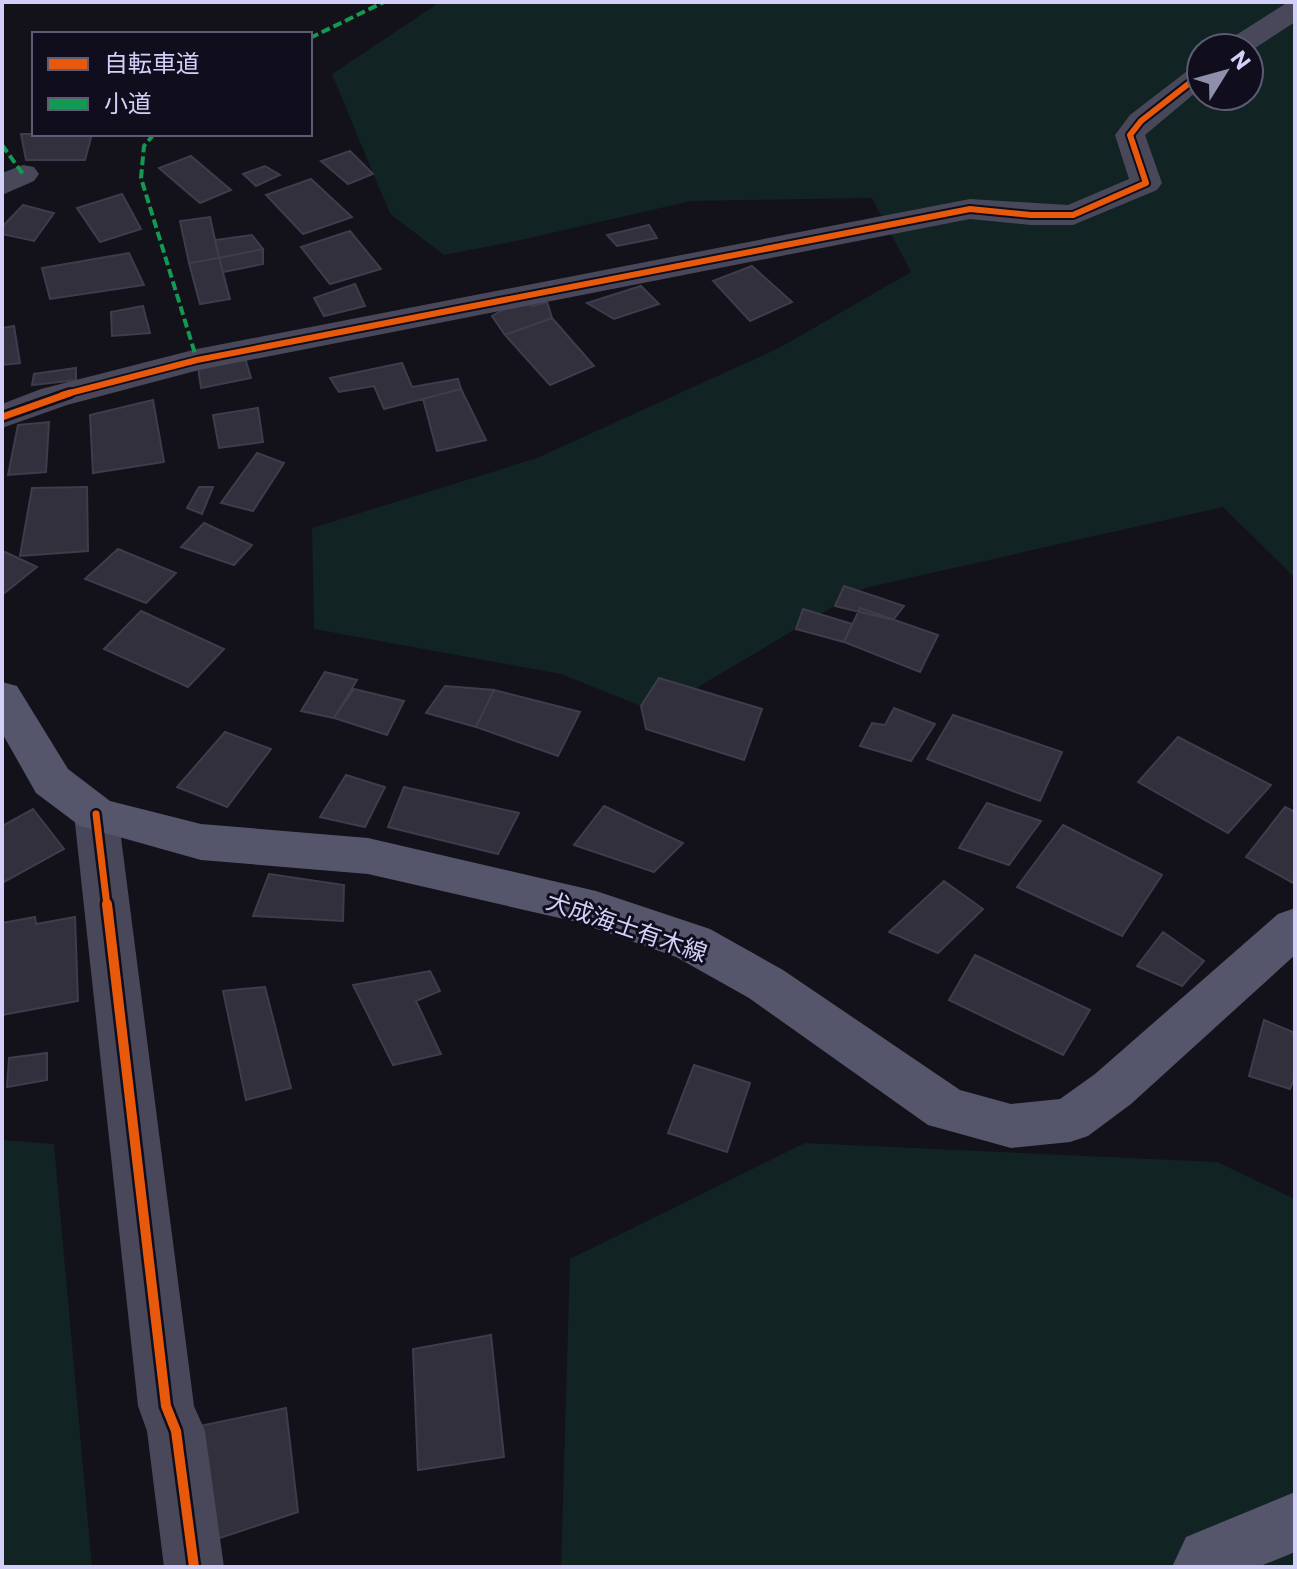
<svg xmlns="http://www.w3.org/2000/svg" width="1297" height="1569" font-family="Commissioner,'Noto Sans JP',sans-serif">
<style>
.green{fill:#122323;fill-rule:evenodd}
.building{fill:#31303c;stroke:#3e3c4d;stroke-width:2}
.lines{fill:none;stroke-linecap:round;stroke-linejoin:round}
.minor{fill:#48485a;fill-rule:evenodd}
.secondary{fill:#55566c;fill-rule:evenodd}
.quiet{stroke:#139951;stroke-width:4;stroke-dasharray:9 4;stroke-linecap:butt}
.cycleway-far2-casing{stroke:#100e1d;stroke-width:10}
.cycleway-far1-casing{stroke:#100e1d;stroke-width:12}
.cycleway-casing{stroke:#100e1d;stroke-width:15}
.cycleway-far2{stroke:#e8590c;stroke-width:6}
.cycleway-far1{stroke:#e8590c;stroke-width:7}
.cycleway{stroke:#e8590c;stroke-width:10}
.labels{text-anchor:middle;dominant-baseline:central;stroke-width:6;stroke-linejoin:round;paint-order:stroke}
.street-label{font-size:24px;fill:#d2d0f9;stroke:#100e1d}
</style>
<rect width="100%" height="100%" fill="#13121a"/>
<path class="green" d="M440,2h855v576l-72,-71 -358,81 -209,124 -95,-38 -247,-45 -2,-101 225,-70 242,-110 132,-76 -39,-74 -181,3 -170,39 -77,15 -54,-41 -58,-140zM1201,48h48v48h-48z
M2,1140l52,4 38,423h-90z
M805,1143l412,19 78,37v368h-734l9,-308z"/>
<path class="building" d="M21,134h71l-7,26h-59z
M350,151l23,23 -25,10 -27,-23z
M191,156l40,34 -31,13 -41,-35z
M265,166l15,9 -24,11 -13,-12z
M311,179l41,38 -49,17 -37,-39z
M122,194l19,35 -41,13 -23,-34z
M23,205l31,8 -20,28 -32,-7v-7z
M210,217l9,41 -30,5 -9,-42z
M649,225l8,13 -40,8 -10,-11z
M350,231l31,38 -51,15 -29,-37z
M252,235l11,14 -44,9 -4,-18z
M263,249v15l-40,8 -4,-14z
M129,253l15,32 -94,14 -8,-31z
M219,258l11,41 -30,5 -11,-41z
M752,266l40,36 -42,19 -37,-40z
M355,284l10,22 -41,10 -10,-18z
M641,286l18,18 -45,15 -27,-16z
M527,296l5,10 15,-4 5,16 -47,17 -13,-19z
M143,306l7,27 -38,3 -1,-24z
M552,318l42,48 -44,19 -45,-50z
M14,326l6,37 -18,2v-37z
M243,351l8,27 -50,10 -4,-28z
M402,363l10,24 46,-8 3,10 -77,20 -10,-23 -35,6 -9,-14z
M76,368v12l-44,5 2,-11z
M461,389l25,51 -49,11 -14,-52z
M153,400l11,62 -71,11 -3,-58z
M258,408l5,34 -44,6 -6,-33z
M49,422l-3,50 -38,3 10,-50z
M257,453l27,10 -31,48 -32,-8z
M87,487l1,64 -68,5 12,-68z
M199,487h14l-11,27 -15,-6z
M204,523l48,22 -18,20 -53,-18z
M118,549l58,24 -30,30 -61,-24z
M5,552l32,15 -35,28v-41z
M844,586l60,20 -11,14 -58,-14z
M860,608l78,27 -18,37 -76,-30z
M803,609l49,15 -8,18 -48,-13z
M141,611l83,38 -36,38 -84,-38z
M325,672l32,8 -23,38 -33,-7z
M659,678l103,31 -18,51 -98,-31 -5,-23z
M445,686l49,4 -18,37 -50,-14z
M354,689l50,12 -17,34 -53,-17z
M494,690l86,22 -22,44 -82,-29z
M894,708l41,16 -24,37 -51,-15 12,-23 13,2z
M953,715l109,37 -22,49 -113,-42z
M225,732l46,17 -44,58 -50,-20z
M1178,737l93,48 -43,48 -90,-51z
M346,775l39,12 -20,40 -45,-10z
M404,787l115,26 -21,41 -110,-27z
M987,803l54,18 -32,44 -50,-17z
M604,806l40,19 39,18 -29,29 -80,-27z
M1285,807l10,5v72l-49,-27z
M33,809l31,40 -62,34v-57z
M1063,825l99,50 -40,61 -105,-49z
M269,874l75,11 -1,36 -90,-5z
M944,881l39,28 -45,44 -49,-21z
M35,917l1,7 39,-7 3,84 -76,14v-92z
M1163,932l41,29 -22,25 -45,-20z
M975,955l115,55 -27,45 -114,-55z
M430,971l10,20 -24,10 25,53 -48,11 -40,-80z
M265,987l26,101 -45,12 -23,-109z
M1264,1020l31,13v43l-5,13 -41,-13z
M47,1053v27l-40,7 2,-29z
M694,1065l56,18 -23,69 -59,-19z
M491,1335l13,122 -86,13 -5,-121z
M286,1408l12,104 -99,33 -23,-114z"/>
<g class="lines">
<path class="minor" d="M1295,2v20l-46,30v-4h-28l4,-6 60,-38z
M1201,65v23l-56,47 17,48 -5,7 -84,35h-42l-61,-6 -771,151 -132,35 -65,23v-24l39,-15 156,-40 773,-150 98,6 61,-26 -14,-44 15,-20 61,-47z
M23,165l11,2 5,7 -5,7 -32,14v-22z
M96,797l16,5 6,12 76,592 11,25 19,136h-60l-17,-136 -9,-25 -64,-592 6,-12z"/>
<path class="secondary" d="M2,682l15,4 51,83 42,32 91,23 167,14 228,53 114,38 73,41 177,120 51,14 49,-5 35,-25 183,-160 17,-6v47l-164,149 -43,32 -18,6 -59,6 -83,-23 -179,-127 -73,-41 -99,-35 -209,-48 -167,-14 -121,-34 -44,-33 -34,-60z
M1295,1492v60l-37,15h-86l14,-30z"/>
<path class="quiet" d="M310,38l74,-36
M154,134l-10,12 -3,32 56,182
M2,145l21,29"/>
<g class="cycleway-far2-casing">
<path id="cycleway-far2" d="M62,395l135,-35 773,-151 61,6h42l73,-32 -16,-48 11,-14 60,-47"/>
</g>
<g class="cycleway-far1-casing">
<path id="cycleway-far1" d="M2,417l68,-24
M96,814l11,92"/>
</g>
<g class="cycleway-casing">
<path id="cycleway" d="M107,904l59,502 10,25 18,136"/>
</g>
<use href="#cycleway-far2" class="cycleway-far2"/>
<use href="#cycleway-far1" class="cycleway-far1"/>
<use href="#cycleway" class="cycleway"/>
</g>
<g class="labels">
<g class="street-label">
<text transform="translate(627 926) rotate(19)">犬成海士有木線</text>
</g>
</g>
<rect width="1297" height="1569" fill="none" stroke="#d2d0f9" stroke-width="8"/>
<rect x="32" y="32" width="280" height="104" fill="#100e1d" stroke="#5e5c75" stroke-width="2"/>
<rect x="48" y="58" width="40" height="12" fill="#e8590c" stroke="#5e5c75" stroke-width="2"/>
<text x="104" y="72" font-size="24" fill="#d2d0f9">自転車道</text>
<rect x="48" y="98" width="40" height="12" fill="#139951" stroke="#5e5c75" stroke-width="2"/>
<text x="104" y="112" font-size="24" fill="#d2d0f9">小道</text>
<g transform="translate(1225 72) rotate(53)"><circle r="38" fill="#100e1d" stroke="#5e5c75" stroke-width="2"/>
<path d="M0-6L14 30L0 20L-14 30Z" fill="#8f8eab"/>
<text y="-12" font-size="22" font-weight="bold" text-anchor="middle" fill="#d2d0f9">N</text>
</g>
</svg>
